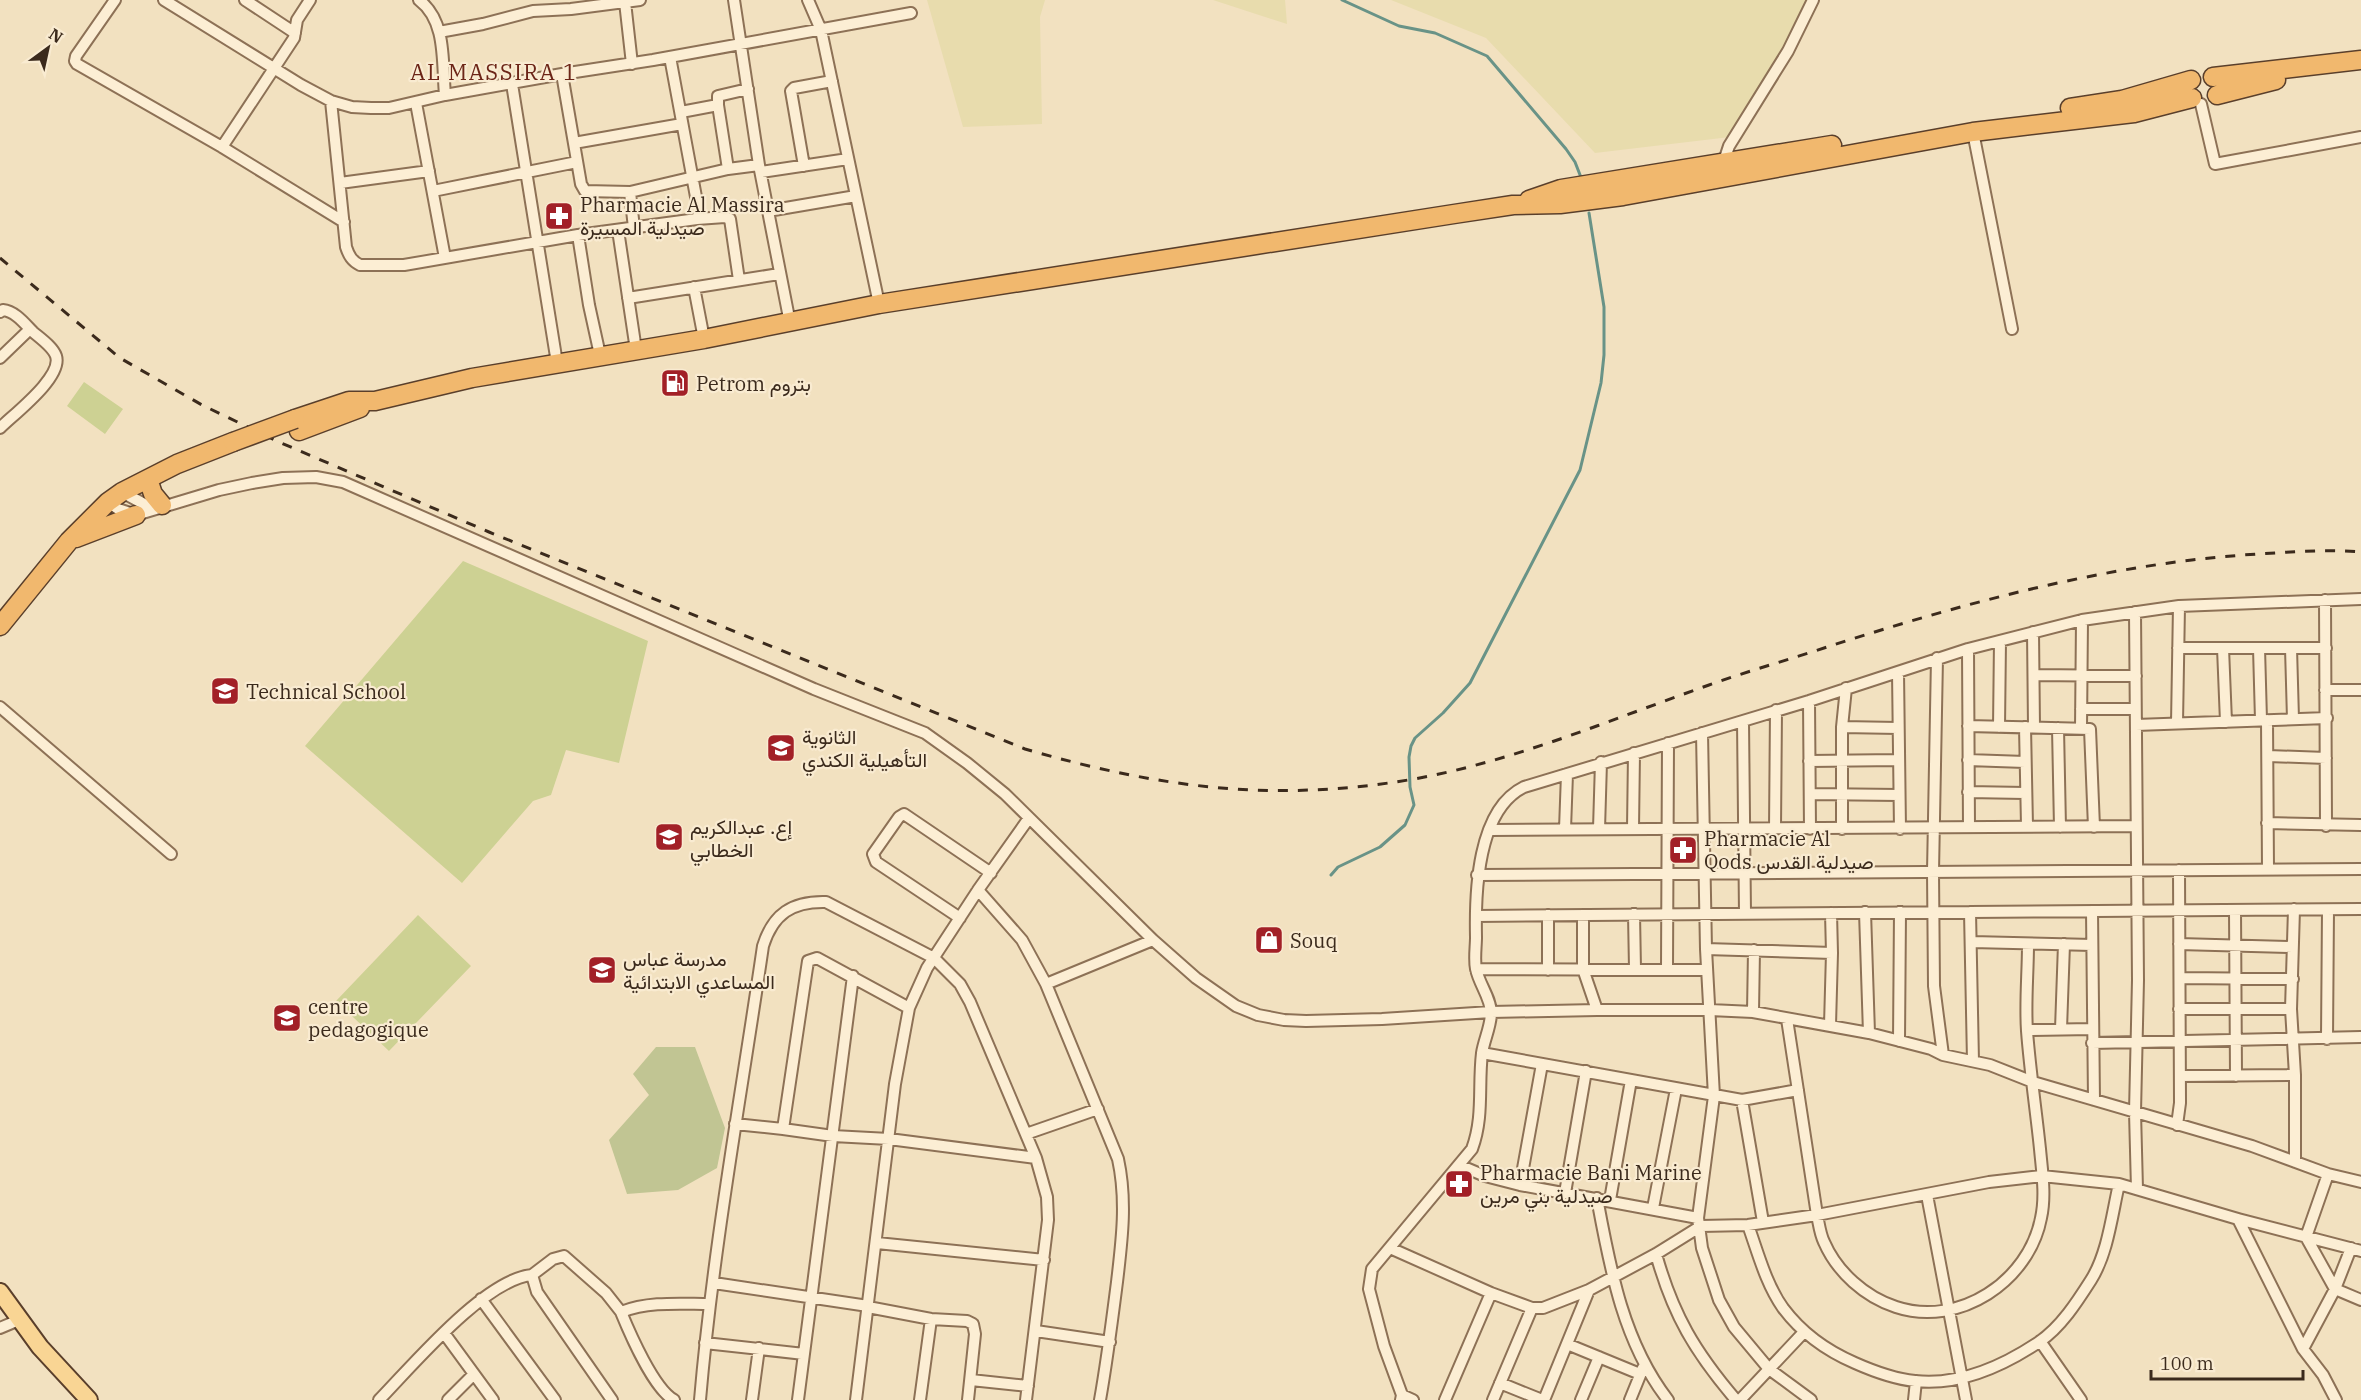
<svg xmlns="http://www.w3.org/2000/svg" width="2361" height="1400" font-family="'IBM Plex Serif',Vazirmatn,serif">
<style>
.farmland{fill:#e8dcad}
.green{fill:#cdd193}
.cemetery{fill:#c1c593}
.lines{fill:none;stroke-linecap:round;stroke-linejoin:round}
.stream{stroke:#699387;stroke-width:3}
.minor-casing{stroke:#8d7156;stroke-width:14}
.primary-casing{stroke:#5a3f2b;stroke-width:20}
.trunk-casing{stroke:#5a3f2b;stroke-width:21}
.minor{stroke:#fceed4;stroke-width:10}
.primary{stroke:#f9d594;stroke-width:16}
.trunk{stroke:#f1b86e;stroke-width:18}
.rail{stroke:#3b2a1c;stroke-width:3;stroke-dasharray:10 10;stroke-linecap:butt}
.trunk-bridge-casing{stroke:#5a3f2b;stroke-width:21;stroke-linecap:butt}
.trunk-bridge{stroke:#f1b86e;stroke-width:18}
.labels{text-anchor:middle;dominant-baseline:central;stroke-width:4.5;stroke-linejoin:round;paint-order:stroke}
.poi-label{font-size:20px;fill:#3b2a1c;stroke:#f9ebd1;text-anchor:start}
.quarter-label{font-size:22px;letter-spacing:1.5px;fill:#6c2517;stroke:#f9ebd1}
</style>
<rect width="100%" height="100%" fill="#f2e1c0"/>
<path class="farmland" d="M927,0h118l-5,17 2,107 -79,3z
M1213,0h72l2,24z
M1391,0h417l-21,42 -57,95 -135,16 -109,-115z"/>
<path class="green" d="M84,382l39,27 -18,25 -38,-28z
M463,561l185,80 -29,122 -53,-13 -15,45 -18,6 -71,82 -157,-137z
M418,915l53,51 -82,85 -53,-50z"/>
<path class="cemetery" d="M656,1047h39l30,81 -8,40 -39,22 -51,4 -18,-54 40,-45 -16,-21z"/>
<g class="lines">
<path class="stream" d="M1342,0l57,26 36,7 52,23 79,93 9,13 7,18
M1331,875l7,-8 42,-20 25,-22 9,-20 -4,-18 -1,-30 2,-11 4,-8 28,-25 27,-30 110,-213 21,-87 3,-28v-48l-15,-94"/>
<g class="minor-casing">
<path id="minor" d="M115,0l-39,56 -1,5 2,3 145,83 122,75
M164,0l137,85 30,16 21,6 19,1h18l56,-13 117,-21 91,-14 258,-47
M245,0l50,33
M419,0c28,21 23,63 26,95
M734,0l25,165 31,158
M808,0l13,30 58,274
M625,2l7,62
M439,32l44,-8 50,-13 38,-2 69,-9
M562,74l19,110 4,7 45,1 98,-23 31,-4
M512,84l45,279
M331,101l15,146c3,9 6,14 14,18h44l174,-30 119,-16 2,-6 -29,-156
M416,103l29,155
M2201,104l14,60 146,-27
M681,112l37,-7
M1973,132l39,197
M574,143l108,-19
M222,147l72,-109 3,-18 13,-20
M804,166l-13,-75 3,-3 38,-7
M1725,166l-1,-5 5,-15 59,-95 25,-51
M728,169l-10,-64v-9l30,-7
M761,172l87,-13
M340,183l89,-12
M433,191l144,-29
M630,192l4,36
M768,211l88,-15
M697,219l28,-2 5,2 9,61
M618,230l18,120
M578,235l11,70 11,50
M694,287l10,52
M628,298l151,-24
M0,312l3,-2c12,1 22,14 30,22 7,6 20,15 23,24 7,21 -42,58 -56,72
M0,358l30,-29
M122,492l22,12 19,1
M108,502l10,7 18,6 83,-25 33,-7 31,-5 33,-1 27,5 471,207 111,44 42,30 38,31 148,146 43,38 40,28 22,9 26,5 22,1 76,-2 109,-7 106,-2h113l43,2 116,21 62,16 12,6 47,10 43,17 219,64 76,28 33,8
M2325,600l1,226
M2135,612l3,368 -3,132 2,77
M2033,632l1,95
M2178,648h148
M2223,648l3,74
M2259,648l2,72
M2291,648l2,71
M1968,649l1,178
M1937,658l-4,214 1,114 9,69
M1898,672l2,157
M2034,675l102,1
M2325,690h36
M1809,701l1,128
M0,707l171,147
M2081,709h54
M2267,720l1,149
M1743,721l2,192
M2177,723l2,-117
M2136,725l191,-7
M1968,726l122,3 4,98
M1842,727l56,1
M1999,727l1,-86
M2025,727l2,99
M2058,728l2,99
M2081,728l1,-108
M1702,733l4,216 8,147 -16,122 4,30 17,52 15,27 35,42 42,31
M2268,756l58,2
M1968,760l57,2
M1809,761l90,-1
M1968,792l57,1
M1810,794l89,1
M2267,823l94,2
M1565,829l2,-55
M1599,829l2,-67
M1633,829l1,-76
M1775,829l1,-119
M1842,829v-102l4,-39
M1490,830l646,-4
M1477,875l884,-6
M978,890l44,50 24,44 72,175c9,41 4,81 -1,123 -5,39 -10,79 -17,118
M2294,909l-3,100 4,66v87
M2235,910l1,166
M2092,911l2,189
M1865,912l4,121
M1970,912l3,149
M1634,914l1,55
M1583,915v54l14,41
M1476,916l885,-7
M960,918l-84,-56 -3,-8 26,-37 5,-3 87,59
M1972,942l120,3
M2179,944l113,3
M1706,949l126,4
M1476,969l231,1
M1667,969l1,-226
M1548,970v-55
M2180,978l113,1
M1046,984l107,-44
M909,1008l-92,-50 -9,3 -25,168 50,7 56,3 147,19
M2179,1009h112
M1753,1012l1,-62
M1787,1019l30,196c2,9 3,19 7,27 13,30 41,55 72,65 63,21 133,-26 145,-89 5,-22 1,-47 -1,-69 -4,-39 -10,-78 -13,-118 -2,-28 1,-58 1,-87
M1830,1025l2,-72 -1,-40
M2061,1029l3,-85
M2027,1030l65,-1
M2327,1039l1,-129
M1899,1041l1,-129
M2092,1043l269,-6
M1482,1053l260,47 56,-10
M2180,1076l115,-1
M1742,1100l21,122
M735,1124l48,5
M2177,1125l3,-22 -1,-233
M1026,1134l72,-25
M1459,1165l26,11 35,9 178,33
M2328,1174l-22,63 29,52 26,11
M1520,1185l22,-121
M1565,1193l21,-122
M1927,1195l39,205
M1597,1198c13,70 26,144 71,202
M1610,1200l21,-120
M1653,1208l23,-119
M2238,1219l65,130 20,26 13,25
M1748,1225c10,28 18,59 35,83 18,24 44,43 72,55 18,8 40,16 60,18 44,5 88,-15 124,-39 22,-15 38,-40 52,-62 17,-27 21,-66 28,-96
M877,1243l167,17
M1390,1248l101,45 41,15h11l46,-18 67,-36 45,-28 47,-1 69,-10 172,-33 53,-6 77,8 119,35 123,32
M1656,1254c17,61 39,98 80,146
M714,1283l154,23
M481,1299l74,101
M868,1307l63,12 36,2 6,3 2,10 -7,66
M621,1312c9,22 33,77 53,88
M0,1328l19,-8
M1036,1331l74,11
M444,1333l49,67
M2040,1341l41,59
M705,1343l99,11
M1567,1344l73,30
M2303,1349l32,-60 16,-41
M971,1380l57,6
M1500,1383l42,17
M1402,1395l11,5
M379,1400c34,-35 106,-121 153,-125
M448,1400l26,-26
M612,1400l-75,-108 -5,-17 21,-16 11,-3 42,37 15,19c29,-11 59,-8 89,-8
M700,1400c13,-152 41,-303 63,-454 10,-32 29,-45 63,-44l108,56 26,26 10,18 66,156 11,39 1,23 -22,180
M752,1400l7,-52
M798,1400l55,-424
M856,1400l39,-316 14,-76 18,-40 51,-78 51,-72
M920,1400l11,-81
M1401,1400l1,-5 -18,-49 -15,-57 3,-20 100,-120c12,-32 6,-63 10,-96 2,-13 9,-27 9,-40 0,-15 -12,-29 -15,-44 -2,-10 0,-22 0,-32 -1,-45 1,-127 48,-150l285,-86 159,-52 114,-29 97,-14 182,-7
M1445,1400l46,-107
M1493,1400l39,-92
M1544,1400l45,-110
M1581,1400l18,-43
M1630,1400l13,-32
M1740,1400l64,-68
M1914,1400l2,-19"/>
</g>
<g class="primary-casing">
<path id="primary" d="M0,1292l40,55 49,53"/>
</g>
<g class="trunk-casing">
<path id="trunk" d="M2213,77l148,-17
M2217,95l59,-15
M2070,108l52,-8 69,-20
M1529,200l32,-11 271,-44
M295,419l54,-18h26l97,-23 232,-39 175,-35 575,-90 59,-9 47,-1 63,-8 350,-64 161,-19 58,-15
M299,431l61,-23
M148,479l5,15 9,11
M76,538l60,-23
M0,626l69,-85 39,-39 14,-10 55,-28 56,-22"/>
</g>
<use href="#minor" class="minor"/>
<use href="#primary" class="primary"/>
<use href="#trunk" class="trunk"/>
<path class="rail" d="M0,258l120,100 82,47 77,37 210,90 536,217c135,39 249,54 389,30 101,-18 198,-60 295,-94 39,-14 79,-25 118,-38 140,-45 284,-84 431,-93 34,-2 68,-5 103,-2"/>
<g class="trunk-bridge-casing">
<path id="trunk-bridge" d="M233,442l62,-23"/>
</g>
<use href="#trunk-bridge" class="trunk-bridge"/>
</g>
<defs>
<g id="pharmacy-square" transform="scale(1.5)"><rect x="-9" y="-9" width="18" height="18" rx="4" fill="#a22027" stroke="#f9ebd1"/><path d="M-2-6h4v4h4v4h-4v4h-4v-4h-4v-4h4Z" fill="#fff"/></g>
<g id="fuel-square" transform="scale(1.5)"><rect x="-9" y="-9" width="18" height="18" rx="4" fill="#a22027" stroke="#f9ebd1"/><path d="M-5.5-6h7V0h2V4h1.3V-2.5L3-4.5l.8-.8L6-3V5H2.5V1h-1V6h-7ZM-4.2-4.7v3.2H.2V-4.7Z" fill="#fff"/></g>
<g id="university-square" transform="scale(1.5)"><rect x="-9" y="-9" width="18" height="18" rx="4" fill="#a22027" stroke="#f9ebd1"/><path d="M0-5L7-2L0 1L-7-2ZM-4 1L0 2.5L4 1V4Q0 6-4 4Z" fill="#fff"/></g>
<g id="school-square" transform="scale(1.5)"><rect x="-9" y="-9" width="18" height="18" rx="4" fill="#a22027" stroke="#f9ebd1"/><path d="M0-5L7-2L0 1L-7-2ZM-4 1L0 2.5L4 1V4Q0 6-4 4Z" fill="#fff"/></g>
<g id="shop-square" transform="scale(1.5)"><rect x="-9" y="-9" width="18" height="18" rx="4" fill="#a22027" stroke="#f9ebd1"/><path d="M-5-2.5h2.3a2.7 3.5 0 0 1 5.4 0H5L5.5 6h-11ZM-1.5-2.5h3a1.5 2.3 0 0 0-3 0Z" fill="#fff"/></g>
</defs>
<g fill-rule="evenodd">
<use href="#pharmacy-square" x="559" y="216"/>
<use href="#fuel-square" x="675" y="383"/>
<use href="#university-square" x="225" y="691"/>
<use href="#school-square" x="781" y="748"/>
<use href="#school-square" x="669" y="837"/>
<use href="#pharmacy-square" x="1683" y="850"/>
<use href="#shop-square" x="1269" y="940"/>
<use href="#school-square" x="602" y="970"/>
<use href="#university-square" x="287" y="1018"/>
<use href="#pharmacy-square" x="1459" y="1184"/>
</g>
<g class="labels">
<g class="poi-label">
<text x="580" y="204">Pharmacie Al Massira<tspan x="580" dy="23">صيدلية المسيرة</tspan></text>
<text x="696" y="383">Petrom بتروم</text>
<text x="246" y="691">Technical School</text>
<text x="802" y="736">الثانوية<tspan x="802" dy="23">التأهيلية الكندي</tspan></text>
<text x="690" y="826">إع. عبدالكريم<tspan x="690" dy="23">الخطابي</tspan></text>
<text x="1704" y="838">Pharmacie Al<tspan x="1704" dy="23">Qods صيدلية القدس</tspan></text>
<text x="1290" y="940">Souq</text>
<text x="623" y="958">مدرسة عباس<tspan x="623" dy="23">المساعدي الابتدائية</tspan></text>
<text x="308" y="1006">centre<tspan x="308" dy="23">pedagogique</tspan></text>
<text x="1480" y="1172">Pharmacie Bani Marine<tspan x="1480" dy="23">صيدلية بني مرين</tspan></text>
</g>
<g class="quarter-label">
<text x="494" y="71">AL MASSIRA 1</text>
</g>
</g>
<g transform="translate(48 48) rotate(33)" stroke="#f9ebd1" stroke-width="4.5" paint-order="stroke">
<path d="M0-4.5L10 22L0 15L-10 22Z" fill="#3b2a1c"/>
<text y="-9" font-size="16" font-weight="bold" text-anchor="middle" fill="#3b2a1c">N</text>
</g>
<path d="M2151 1370v9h152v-9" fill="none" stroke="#3b2a1c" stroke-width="3"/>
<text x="2160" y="1370" font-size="18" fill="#3b2a1c" stroke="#f9ebd1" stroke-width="4.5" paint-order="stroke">100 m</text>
</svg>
